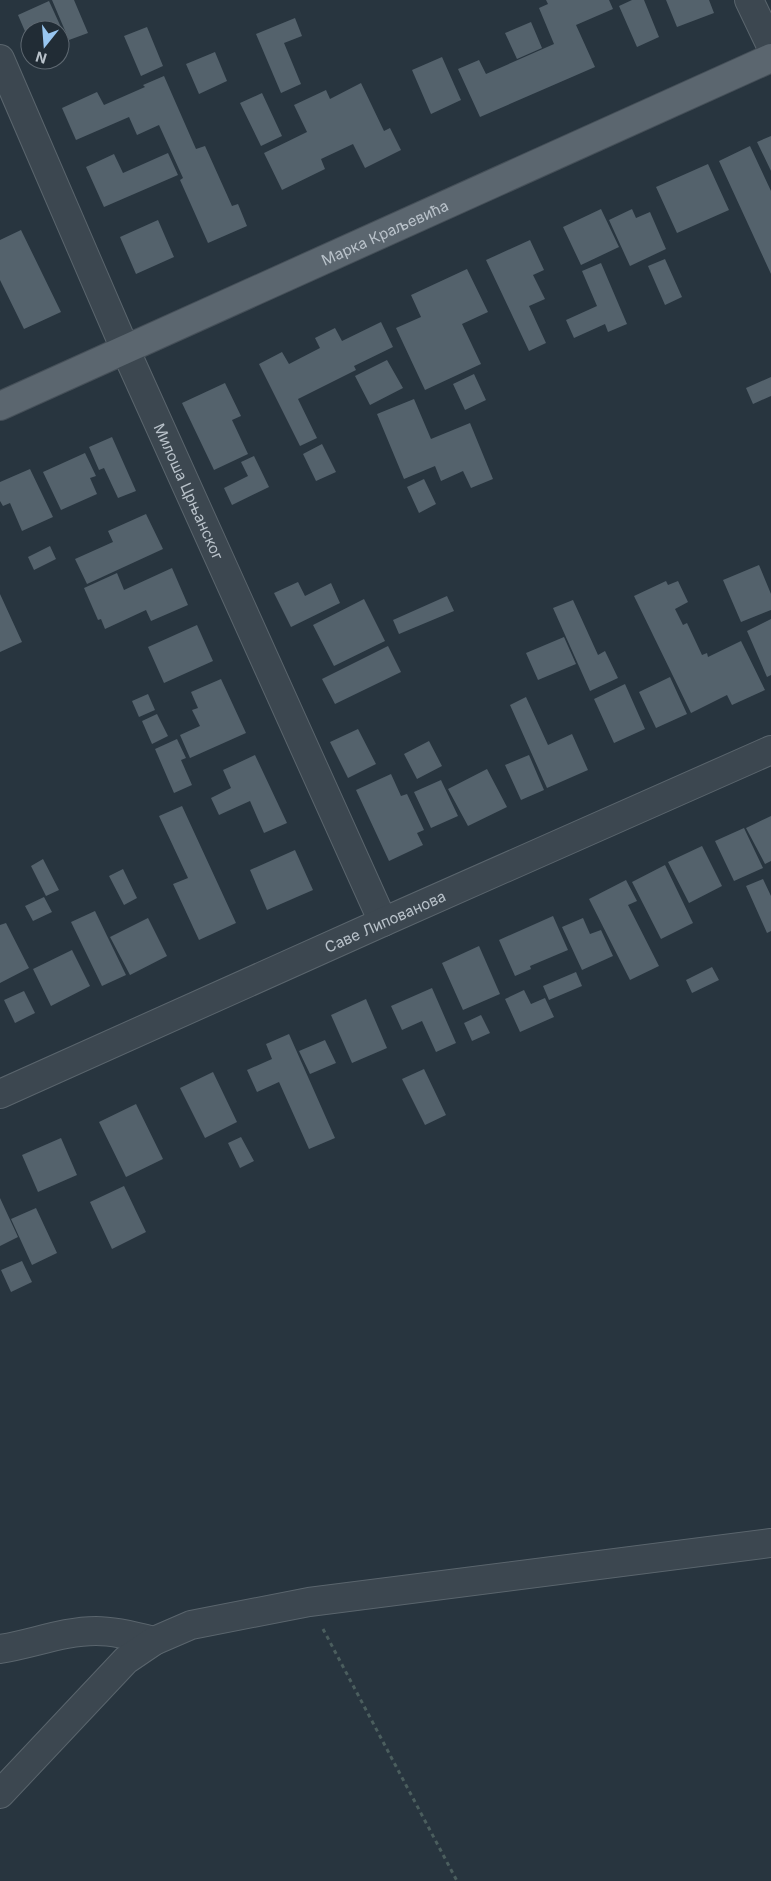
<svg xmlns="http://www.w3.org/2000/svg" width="771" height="1881" font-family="Inter,sans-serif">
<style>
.building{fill:#54626c}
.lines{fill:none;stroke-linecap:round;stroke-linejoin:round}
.minor-casing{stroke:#5a656d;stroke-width:30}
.major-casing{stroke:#465059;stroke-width:30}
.path{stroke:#4b5e5e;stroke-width:3;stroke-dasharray:4 4;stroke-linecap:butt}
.minor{stroke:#3c4750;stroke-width:28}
.major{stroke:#5b666f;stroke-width:28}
.labels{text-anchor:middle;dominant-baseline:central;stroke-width:4;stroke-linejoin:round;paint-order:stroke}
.street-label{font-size:15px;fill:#b9c2ca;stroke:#212c35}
</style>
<rect width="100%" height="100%" fill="#28353f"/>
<path class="building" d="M52,0h22l14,33 -19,7z
M546,0h63l4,9 -37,16 19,42 -115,50 -22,-48 21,-9 7,14 68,-30 -15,-36 9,-4z
M632,0h12l15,37 -22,10 -18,-41z
M666,0h43l5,13 -37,14z
M49,1l16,35 -5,2v-8h-30v13l-12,-28z
M295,18l7,18 -18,7 17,41 -20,9 -25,-59z
M531,22l11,26 -25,11 -12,-26z
M147,27l16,39 -22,10 -17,-40z
M215,52l12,29 -28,13 -13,-30z
M442,57l19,43 -30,14 -19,-44z
M164,76l32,73 9,-3 27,60 6,-2 9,22 -39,17 -28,-63 3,-2 -24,-53 -22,10 -8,-18 -53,23 -14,-32 35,-16 7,13 41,-18 -2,-2z
M361,83l23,48 6,-3 11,22 -36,18 -12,-24 -32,15 4,10 -43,21 -18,-37 43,-21 -13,-27 32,-15 4,9z
M262,93l20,43 -21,10 -21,-43z
M771,136v35l-14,-29z
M750,146l21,45v83l-52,-113z
M168,153l10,22 -74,32 -18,-40 28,-13 9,19z
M708,164l21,46 -52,23 -21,-46z
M601,209l18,38 -38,18 -18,-38z
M632,209l4,9 14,-6 16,37 -36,17 -21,-46z
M158,220l16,37 -38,17 -16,-37z
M21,230l40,82 -37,17 -24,-49v-40z
M530,240l14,30 -11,5 12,24 -16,7 17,37 -17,8 -43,-91z
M665,259l17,38 -17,8 -17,-39z
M601,263l26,61 -19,8 -3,-8 -31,14 -8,-18 31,-14 -15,-35z
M467,269l21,43 -26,12 19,40 -56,26 -29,-62 25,-11 -10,-22z
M381,322l12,25 -39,19 2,4 -58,29 19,39 -17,8 -41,-82 23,-12 7,12 31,-16 -5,-10 20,-10 7,13z
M387,360l16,28 -33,17 -15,-29z
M474,374l12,26 -21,10 -12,-26z
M771,377v19l-18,8 -7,-16z
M225,383l16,33 -9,4 16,34 -34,16 -32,-67z
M414,399l17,40 39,-16 23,56 -22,9 -8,-17 -22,10 -6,-15 -31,13 -27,-65z
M112,437l24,54 -18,7 -14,-30 -5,2 -10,-23z
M322,444l14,28 -20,9 -13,-27z
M85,453l11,23 -6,2 7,16 -36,16 -18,-38z
M254,456l15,31 -37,18 -8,-17 24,-12 -7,-14z
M30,469l23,48 -31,14 -12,-28 -7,3 -3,-5v-19z
M424,479l12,25 -17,9 -12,-26z
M146,514l17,35 -76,35 -12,-25 38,-17 -5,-11z
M50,546l6,13 -22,11 -6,-13z
M759,565l12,29v16l-30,12 -18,-42z
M172,568l16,37 -37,16 -5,-11 -41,19 -4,-10 -3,1 -14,-32 33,-15 7,17z
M666,581l2,4 10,-4 10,21 -13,7 8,16 4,-2 15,32 5,-2 1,4 33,-16 24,49 -33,15 -5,-10 -36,18 -57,-117z
M298,582l7,14 26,-13 9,20 -49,24 -17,-34z
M0,594l22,48 -22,10z
M447,596l7,15 -55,23 -6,-14z
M364,599l21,42 -51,25 -21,-41z
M573,600l25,55 7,-4 13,27 -28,13 -37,-83z
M771,619v56l-4,2 -20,-46z
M197,625l16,36 -49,22 -16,-36z
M564,637l12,27 -38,16 -12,-27z
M388,646l13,26 -66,32 -13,-25z
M670,677l17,37 -31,14 -17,-36z
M221,679l25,54 -56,25 -10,-23 20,-9 -8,-16 6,-2 -7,-16z
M625,684l20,45 -31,14 -20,-44z
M148,694l7,16 -16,7 -7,-16z
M526,697l22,48 24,-11 16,36 -41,18 -37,-83z
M157,714l11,22 -16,8 -10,-23z
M358,729l18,35 -28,14 -18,-36z
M177,739l9,19 -5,2 11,25 -18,8 -19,-44z
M429,741l13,25 -25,13 -13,-25z
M255,755l32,68 -23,10 -14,-32 -31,14 -8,-17 20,-10 -8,-18z
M529,755l15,35 -23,10 -16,-35z
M487,769l20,38 -39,19 -20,-37z
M391,774l10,22 6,-2 17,36 -7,3 6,12 -34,16 -33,-71z
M441,780l17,36 -27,12 -17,-36z
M182,806l54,117 -37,17 -26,-56 15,-6 -29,-62z
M771,816v45l-6,3 -19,-36z
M744,828l19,40 -29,13 -19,-40z
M702,846l20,40 -33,17 -21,-41z
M295,850l18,40 -46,20 -17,-40z
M43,859l16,31 -13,6 -15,-30z
M665,865l28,58 -32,16 -29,-57z
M123,869l14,29 -13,7 -15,-29z
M763,879l8,17v35l-4,2 -21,-47z
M626,880l11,21 -9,4 31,61 -29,14 -41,-81z
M44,897l8,15 -19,9 -8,-15z
M95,911l31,64 -24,11 -31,-64z
M553,916l15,34 -38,16 1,3 -16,7 -16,-36z
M148,918l19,38 -37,19 -20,-38z
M583,918l7,16 11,-4 12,26 -31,14 -20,-43z
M6,923l23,45 -29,15v-58z
M479,946l21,48 -37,16 -21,-47z
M72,950l18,36 -39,20 -18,-37z
M712,967l7,13 -27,13 -6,-13z
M576,972l6,14 -33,14 -6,-14z
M432,988l24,55 -20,9 -14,-31 -20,9 -11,-24z
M524,990l7,14 14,-6 9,19 -34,15 -15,-33z
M24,991l11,22 -20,10 -11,-23z
M366,999l21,49 -35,15 -21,-48z
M481,1015l9,18 -18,8 -8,-18z
M289,1034l46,104 -26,11 -30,-67 -22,10 -10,-22 25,-11 -6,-15z
M325,1040l11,23 -26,11 -11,-23z
M424,1069l22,46 -21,10 -23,-46z
M213,1072l24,50 -32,16 -25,-50z
M136,1104l27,55 -37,18 -27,-55z
M241,1137l13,24 -14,7 -12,-25z
M61,1138l16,37 -39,17 -16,-37z
M124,1186l22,46 -34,17 -22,-47z
M0,1198l18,39 -18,9z
M36,1208l21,45 -25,12 -21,-46z
M22,1261l10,21 -21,10 -10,-22z"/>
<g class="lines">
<g class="minor-casing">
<g id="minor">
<path d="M749,0l22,46"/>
<path id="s1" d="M0,59l125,290 258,573"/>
<path id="s2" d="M0,1094l383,-172 388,-172"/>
<path d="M0,1649c32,-5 64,-18 96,-18 19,0 39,5 58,10"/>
<path d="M0,1794l126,-134 28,-19 37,-16 118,-23 462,-59"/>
</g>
</g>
<g class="major-casing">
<g id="major">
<path id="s3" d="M0,406l771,-348"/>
</g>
</g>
<path class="path" d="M323,1629l134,252"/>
<use href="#minor" class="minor"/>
<use href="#major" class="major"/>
</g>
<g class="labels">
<g class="street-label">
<text stroke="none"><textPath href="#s3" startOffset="422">Марка Краљевића</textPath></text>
<text stroke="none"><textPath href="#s1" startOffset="472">Милоша Црњанског</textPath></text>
<text stroke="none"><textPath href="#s2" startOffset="422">Саве Липованова</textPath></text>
</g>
</g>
<g transform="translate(45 45) rotate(197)"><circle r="24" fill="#212c35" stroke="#5e6871"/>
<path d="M0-4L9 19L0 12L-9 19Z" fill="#98c6f0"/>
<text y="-8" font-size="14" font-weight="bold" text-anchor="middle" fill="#b9c2ca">N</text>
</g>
</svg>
